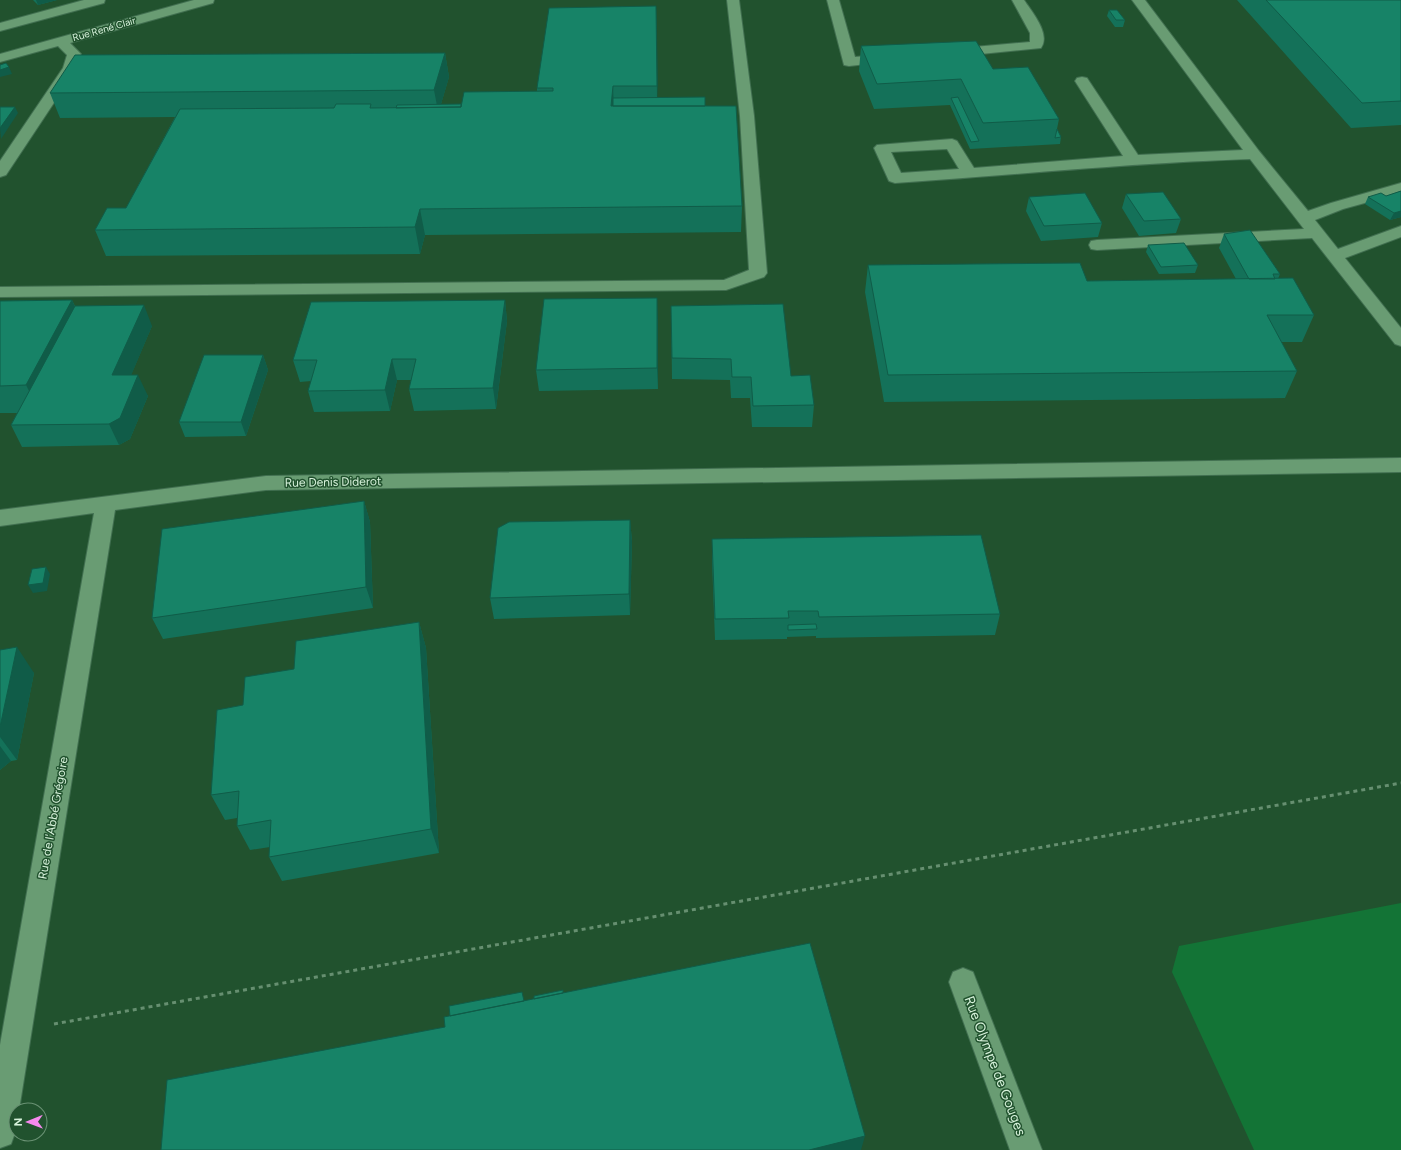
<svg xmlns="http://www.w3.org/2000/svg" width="1401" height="1150" font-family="Figtree,sans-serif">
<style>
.water{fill:#137436}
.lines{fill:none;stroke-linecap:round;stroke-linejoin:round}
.service-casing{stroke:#416f50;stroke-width:2}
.minor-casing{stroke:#416f50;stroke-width:2}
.path{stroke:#668f70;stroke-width:3;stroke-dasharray:4 4;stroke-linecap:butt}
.service{fill:#699c73;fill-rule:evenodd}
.minor{fill:#699c73;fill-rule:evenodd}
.wall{fill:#147159}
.shaded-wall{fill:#105c48}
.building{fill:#178367;stroke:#105c48}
.labels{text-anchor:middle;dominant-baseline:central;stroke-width:3;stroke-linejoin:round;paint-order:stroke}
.far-street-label{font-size:10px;fill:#d8f3dc;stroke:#21522e}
.street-label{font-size:12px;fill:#d8f3dc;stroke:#21522e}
.near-street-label{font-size:14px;fill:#d8f3dc;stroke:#21522e}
</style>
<rect width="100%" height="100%" fill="#21522e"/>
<path class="water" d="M1401,903v247h-147l-82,-178 7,-26z"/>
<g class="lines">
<g class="service-casing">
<path id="service" d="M84,0h21l-1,3 -104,28v-8z
M194,0h20l-1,3 -143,40 11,11 -4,14 -71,107 -6,2v-16l63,-93 4,-13 -9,-9 -58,16v-8z
M727,0h12l15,116 13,157 -3,4 -38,13 -726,7v-10l724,-7 25,-10 -9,-154z
M827,0h12l16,57 34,-3 5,1 2,3 -2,3 -45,5 -5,-1z
M1012,0h12c8,12 27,34 17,48l-90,9 -5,-1 -2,-3 2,-3 5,-1 79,-7v-9z
M1132,0h13l114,151 49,60 23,-8 70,-20v10l-58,16 -28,11 23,29 63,-23v11l-56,21 56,70v18l-6,-2 -83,-106 -215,12 -6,-1 -2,-4 2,-4 6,-1 207,-11 -54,-70c-119,4 -237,16 -355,24l-6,-2 -15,-33 3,-3 75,-6 5,2 17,27 149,-12 -48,-75 2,-3 5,-1 5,1 51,77 105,-5zM947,149l12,20 -58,4 -10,-21z
M1401,458v14l-1135,18 -151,20 -96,600h-3v20l-5,14 -11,4v-103l94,-532 -94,13v-16l266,-34z"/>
</g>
<g class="minor-casing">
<path id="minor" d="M963,968l10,4 69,178h-32l-61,-168 4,-10z"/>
</g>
<path class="path" d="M54,1024l1347,-241"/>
<use href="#service" class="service"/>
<use href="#minor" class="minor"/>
</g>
<path class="wall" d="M33,0h24l-19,5z
M1237,0h164v125l-50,3z
M656,6l1,91 48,9 37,100 -1,26 -316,3 -5,19 -314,2 -11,-26 31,-22 49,-91 -115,1 -10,-25 395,-40 4,24 -8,27h20l76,-12v-4z
M1109,10l16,10 -2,7h-8l-8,-11z
M861,46l132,23 66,50 -2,10 4,8 -1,7 -90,5 -20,-44 -76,4 -15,-38z
M1401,191v26l-11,3 -25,-16 3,-7 18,-1z
M1126,194l55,25 -5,14 -37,3 -17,-28z
M1029,197l73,26 -4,14 -57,4 -15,-30z
M1224,234l56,40 -2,5 36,36 -12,27h-21l16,29 -12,27 -401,4 -19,-110 3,-27 219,16 149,-2 -17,-31z
M1148,245l50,20 -3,8 -36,1 -13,-22z
M72,300l3,6 77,20 -21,49 17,21 -18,43 -11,6 -97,2 -11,-22 6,-12h-17v-112z
M505,300l2,21 -11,88 -82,2 -5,-22 2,-9h-14l-7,31 -76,1 -6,-21 3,-10 -11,1 -7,-22z
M671,306l120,70 23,29 -2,22h-60l-2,-29h-19l-1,-18 -58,-1z
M658,319v70l-119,2 -3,-21z
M263,355l5,15 -22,66 -61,1 -6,-15z
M364,501l6,21 3,86 -210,31 -11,-21z
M630,520l2,21 -2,74 -136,4 -4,-21z
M712,539l288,75 -5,21 -179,3v-2l-29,1v2l-72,1 -3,-79z
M419,622l7,26 13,205 -157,28 -13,-24 1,-10 -20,3 -13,-24v-8l-12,2 -14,-25 32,-90 51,-36z
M0,650l34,23 -17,87 -6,1 -11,9v2z"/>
<path class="shaded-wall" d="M36,0h21l-19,5z
M656,6l1,24 1,81 -1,-25z
M445,53l4,24 -10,34h-1l-4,-21z
M9,67l3,7 -12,3v-7z
M613,86l1,25 -3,-5z
M15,107l3,6 -17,26 -1,-11z
M1401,206v11l-11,3 4,-7z
M420,209l5,26 -5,19 -5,-27z
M657,298l1,21v70l-1,-21z
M72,300l12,27 -44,86 -14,-28z
M505,300l2,21 -11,88 -3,-21z
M144,305l8,21 -30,71 -10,-22z
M263,355l5,15 -22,66 -5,-14z
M392,359l5,21 -7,31 -5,-21z
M138,375l10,21 -18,43 -11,6 -10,-21z
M364,501l6,21 3,86 -7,-21z
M630,520l2,21 -2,74 -1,-21z
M46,567l4,7 -3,17 -14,2 -5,-8z
M419,622l7,26 13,205 -8,-24z
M17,647l17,26 -17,87 -17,-23v-10z
M0,746l11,15 -11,9v2z
M865,1136l-4,14h-52z"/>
<path class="building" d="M1266,0h135v101l-39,2z
M656,6l1,80h-44l-2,20h125l6,100 -322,3 -5,18 -320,3 12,-22h19l54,-99 154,-1 2,-4h35l-1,4 91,-1 3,-15 89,-1v-3h-16l12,-80z
M1109,10h8l8,10h-9z
M976,41l17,28 35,-2 31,52 -76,4 -22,-44 -84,5 -16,-38z
M445,53l-11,37 -384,3 25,-38z
M6,63l3,4 -9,3v-5z
M705,97v9h-92v-8z
M958,97l21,44 -8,1 -20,-44z
M461,104v3l-65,1 1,-3z
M0,107h15l-15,21z
M1057,129l4,8 -6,1z
M1401,191v20l-7,2 -26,-16 13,-4 5,3z
M1163,192l18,27 -37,2 -18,-27z
M1085,193l17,30 -58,3 -15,-29z
M1250,230l30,44h-7l2,5h-26l-25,-45z
M1184,243l14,22 -37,2 -13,-22z
M1080,263l7,18 206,-3 21,37h-47l30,56 -409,4 -20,-110z
M657,298v70l-121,2 8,-71z
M72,300l-46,85 -26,1v-85z
M505,300l-12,88 -84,1 7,-30h-24l-7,31 -77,1 9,-31h-24l18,-58z
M783,304l8,72 19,-1 4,30 -61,1 -2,-29h-19l-1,-18 -59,-1 -1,-52z
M144,305l-32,70h26l-18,43 -11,6 -98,1 64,-119z
M204,355h59l-22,67h-62z
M364,501l2,86 -214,31 10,-89z
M630,520l-1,74 -139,4 8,-70 11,-6z
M981,535l19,79 -181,3 -1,-6h-30l1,7 -74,1 -3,-80z
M46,567l-3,16 -15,2 4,-16z
M419,622l12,207 -162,28 2,-37 -34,6 2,-35 -28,4 6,-85 26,-5 2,-28 49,-8 2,-28z
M816,624l1,5 -29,1v-5z
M17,647l-17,80v-77z
M810,943l55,193 -56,14h-648l6,-70 278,-53 -1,-10z
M563,990v3l-29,6v-3z
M522,992l2,9 -74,15 -1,-10z"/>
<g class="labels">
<g class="far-street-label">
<text transform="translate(104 29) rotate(-16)">Rue René Clair</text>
</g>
<g class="street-label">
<text transform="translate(333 482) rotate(-1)">Rue Denis Diderot</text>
<text transform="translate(53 818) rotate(-80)">Rue de l'Abbé Grégoire</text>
</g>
<g class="near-street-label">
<text transform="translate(995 1066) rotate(69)">Rue Olympe de Gouges</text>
</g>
</g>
<g transform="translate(28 1122) rotate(269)"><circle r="19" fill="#21522e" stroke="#6a9274"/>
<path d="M0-3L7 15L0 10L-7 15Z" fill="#f689ee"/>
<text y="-6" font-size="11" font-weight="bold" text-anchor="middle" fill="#d8f3dc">N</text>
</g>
</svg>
